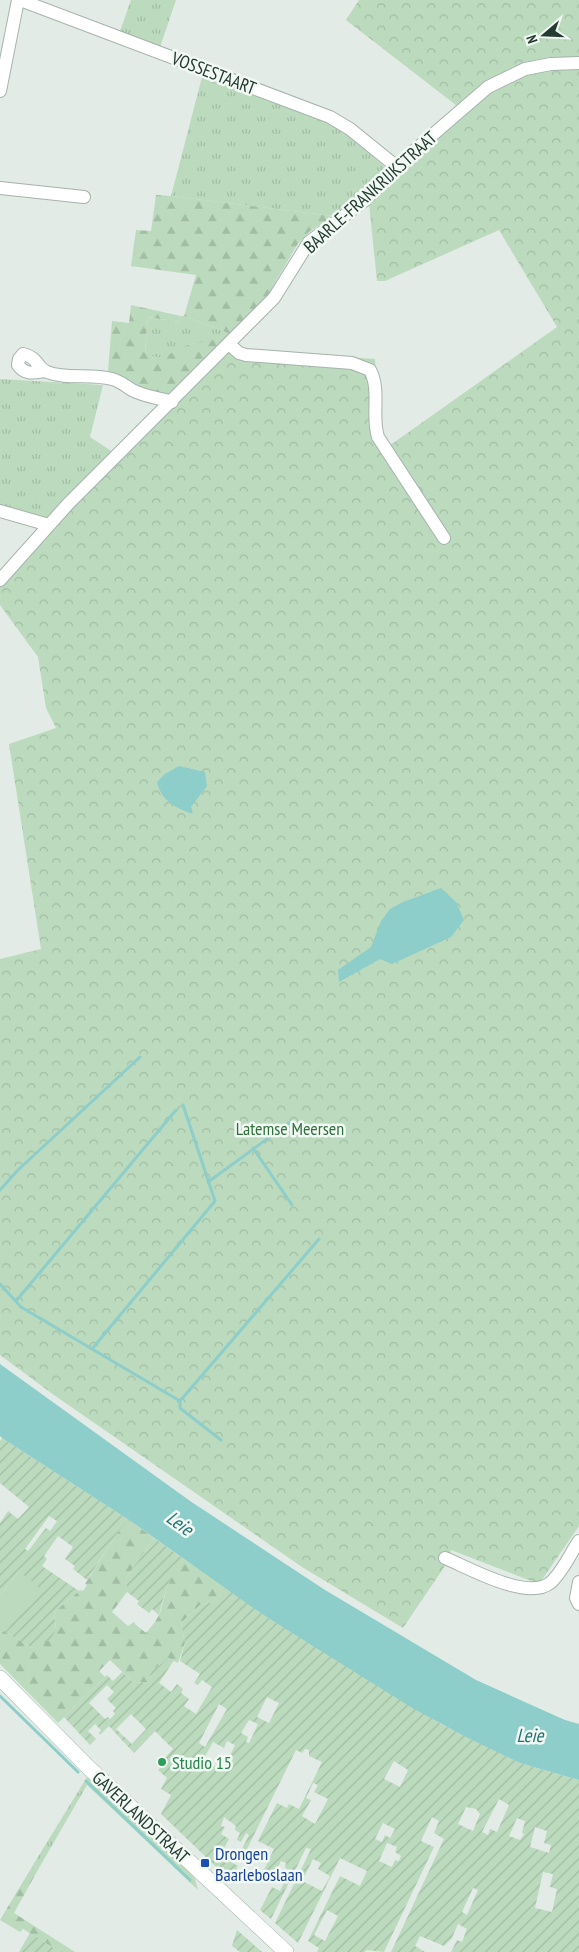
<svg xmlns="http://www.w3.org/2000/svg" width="579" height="1952" font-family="'PT Sans Narrow',sans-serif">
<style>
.grass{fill:url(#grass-tufts)}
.forest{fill:url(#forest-firs)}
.park{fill:url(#park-crowns)}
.garden{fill:url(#garden-furrows);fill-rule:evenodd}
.pitch{fill:#bcdbbe}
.water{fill:#8dcdca}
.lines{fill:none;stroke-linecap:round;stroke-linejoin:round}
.stream{stroke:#8dcdca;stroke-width:3}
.street-casing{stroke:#a5b3ab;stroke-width:14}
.secondary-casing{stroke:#a1b6ab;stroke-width:16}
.street{stroke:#fff;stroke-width:12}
.secondary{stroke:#fff;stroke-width:15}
.leisure-dot{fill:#2e9e5b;stroke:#f2f8f4;stroke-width:2}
.transit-dot{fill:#1a4fb4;stroke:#f2f8f4;stroke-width:2}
.labels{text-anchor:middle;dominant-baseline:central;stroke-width:5;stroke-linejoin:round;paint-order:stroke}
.street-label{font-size:18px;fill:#233b30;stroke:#f2f8f4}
.park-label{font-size:18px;fill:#2f703b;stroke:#f2f8f4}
.leisure-label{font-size:18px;fill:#27864d;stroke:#f2f8f4;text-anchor:start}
.transit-label{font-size:18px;fill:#164399;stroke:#f2f8f4;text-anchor:start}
.water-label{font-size:19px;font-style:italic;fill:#207471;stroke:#f2f8f4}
</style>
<defs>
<pattern id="grass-tufts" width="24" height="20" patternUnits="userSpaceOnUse" patternTransform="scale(1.25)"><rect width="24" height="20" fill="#bcdbbe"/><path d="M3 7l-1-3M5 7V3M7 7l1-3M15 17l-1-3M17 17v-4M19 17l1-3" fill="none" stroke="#a1bda4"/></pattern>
<pattern id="forest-firs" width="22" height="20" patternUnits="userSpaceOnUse" patternTransform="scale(1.25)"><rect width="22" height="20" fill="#bcdbbe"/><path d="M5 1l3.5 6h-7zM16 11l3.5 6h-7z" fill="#a1bda4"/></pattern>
<pattern id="park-crowns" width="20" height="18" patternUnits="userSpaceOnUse" patternTransform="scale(1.25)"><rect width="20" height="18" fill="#bcdbbe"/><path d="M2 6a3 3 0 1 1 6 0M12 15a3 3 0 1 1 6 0" fill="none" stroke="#a1bda4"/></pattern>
<pattern id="garden-furrows" width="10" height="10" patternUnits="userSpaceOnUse" patternTransform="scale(1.25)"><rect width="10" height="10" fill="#bcdbbe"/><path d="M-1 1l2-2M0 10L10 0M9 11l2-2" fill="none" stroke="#a1bda4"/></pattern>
</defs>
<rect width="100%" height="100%" fill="#e2ebe5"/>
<path class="grass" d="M131,0h45l-16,47 -40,-16z
M202,77l90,30 47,19 47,42 -25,26 -28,22 -162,-20z
M181,316h3l49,19 -10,11c-12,-3 -23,-5 -35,-1 -19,6 -23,21 -43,7l3,-35 31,5z
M0,379l103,6 -13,52 23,15 -61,64 -7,3 -45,-12z
M87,1777l101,94 7,8 3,11 -111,-105 -48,83 -6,-3z"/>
<path class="forest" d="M156,195l15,1 162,20 -24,16 -12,13 -28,48 -36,42 -49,-19 12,-41 -65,-9 5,-36 15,1z
M131,305l50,11 -2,6 -31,-5 -3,35c20,14 24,-2 43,-7 7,-2 26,-6 32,-5l3,6 -51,49c-20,4 -46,-18 -64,-24l4,-50 17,2z
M129,1520l25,18 -28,40 1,14 -15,20 16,14 6,-4 2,3 10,8c5,-6 11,-13 14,-20 7,-25 7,-32 24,-54l42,28 -13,15 -13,3 -19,18 4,20 -7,20 -10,-5 -16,13 -4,11 -14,1 -24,-23 -11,11 6,6 -47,46 -58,-59v-32l4,-1 28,17 24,-19 -2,-17 26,-22 3,1 4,-6 -2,-1 33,-52z
M33,1865l6,3 -25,45 61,39h-15l-37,-23 -3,3 -20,-12z"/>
<path class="park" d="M359,0h220v1526l-40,58 -88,-34 -4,13 -44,65 -101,-61 -248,-172 -54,-40v-396l41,-10 -32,-205 47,-16 -10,-20 -8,-51 -38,-52v-20l51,-59 180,-180 12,3 132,10 5,68 9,19 168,-119 -58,-97 -114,51h-8l-8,-77 92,-95 -115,-89z"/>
<path class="garden" d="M2,1438l127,82 -11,12 -31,48 -14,-11 2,-3 -10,-7 8,-12 -15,-11 -14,20 3,3 -5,7 37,25 -25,21 2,18 -6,10 -18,8 -28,-17 -4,1v-7l7,5 12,-59 -19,25v-73l8,-12 10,8 11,-12 -29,-24v-42zM49,1516l8,5 -7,10 -4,-3 -18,23 -3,-2z
M154,1538l30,21c-14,18 -20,34 -25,56l-7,-6 -3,4 -12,-9 2,-3 -12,-9 -1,-14z
M226,1587l39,29 176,108 79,39 59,17v172h-128l6,-12 5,2 5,-13 -9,-5 -6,14 -8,8 -24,-10 -5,10 10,6h-34l53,-113 -10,-6 5,-12 -7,-4 -11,24 13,6 -50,105 -18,-2 -1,2h-48l2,-4 -11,-7 32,-65 20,10 7,-15 -27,-13 -42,85 -23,-20 36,-74 -5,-1 -35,71 -11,-9 12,-23 8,4 10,-21 -5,-2 1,-5 -5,-2 -7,14 -10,-5 10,-21 -16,-8 19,-38 10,5 2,-4 10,5 23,-47 -13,-6v-6l-4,-1 -3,4 -6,-3 -52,105 -4,-2 9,-18 -3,-2 -5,9 -4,-2 3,-7 -5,-3 1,-4 -12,-9 -3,9 4,1 -4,7 8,5 -9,17 18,10 -7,15 -70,-67 10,-19 -10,-6 6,-11 -9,-8 9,-10 -2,-2 8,-9 -18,-18 -21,22 -25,-27 -9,9 -1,-2 2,-3 -6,-6 -7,7 8,8 -6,6 -26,-28 43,-42 6,6 9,-9 12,11 13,-1 5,-11 16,-13 6,2 -15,23 12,9 6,-8 6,5 -2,4 8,6 -5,7 12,8 16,-27 -10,-7 -4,5 -4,-2 6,-9 -20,-13 5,-18 -4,-20 19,-18 13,-3zM107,1685l7,7 -7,7 9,9 -3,3 2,3 -5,5 -2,-2 -3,2 -16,-16zM267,1697l12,6 -10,20 -12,-6zM219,1704l8,5 -22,38 -6,-4zM131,1714l15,15 -14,15 -16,-15zM249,1720l9,4 -9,19 -3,-1 2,-5 -7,-4zM227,1741l8,4 -12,25 -20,-10 10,-18 11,6zM394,1761l14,9 -8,17 -16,-8zM313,1783l5,2 -4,7 14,7 -13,25 -13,-8 9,-16 -5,-2zM499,1799l10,6 -12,27 -7,-3 -2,6 -6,-3zM466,1807l10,2 4,5 -7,17 -15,-7zM517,1818l8,3 -3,12 2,1 -4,6 -11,-4zM383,1823l12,6 -5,9 -5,-3 -3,7 -7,-3zM535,1827l12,4 -3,12 7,2 -2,8 -19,-6zM387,1843l10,4 -2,5 6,4 -2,5 -4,-1 -3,7 -13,-6zM313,1859l8,4 -3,6 12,7 -8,15 -20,-10zM543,1872l10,2 -3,13 7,2 -5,23 -17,-4zM473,1888l5,2 -11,25 -5,-3zM327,1910l11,6 -13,25 -11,-6z
M237,1930l25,22h-22l-8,-6z
M30,1933l30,19h-41z"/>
<path class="pitch" d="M19,1571l20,16 -32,43 -7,-5v-29z"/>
<path class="water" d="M179,766l26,6 2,14 -16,21 2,7c-18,-6 -32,-14 -36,-32l8,-8z
M441,888l15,14 8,18 -13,17 -59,27 -12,-5 -41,23 -1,-12 33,-23 10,-26 9,-12 13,-7z
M0,1364l190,137 135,89 151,90 89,40 14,4v56l-59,-17 -54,-26 -52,-28 -149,-93 -136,-96 -127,-82 -2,-2z"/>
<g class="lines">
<path class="stream" d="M253,1148l39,57
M208,1182l81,-59
M0,1190l18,-20 122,-113
M0,1284l21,23 159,94v7l41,32
M16,1301l160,-191
M92,1349l123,-148 -32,-96
M180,1401l139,-162
M0,1696l78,76
M86,1781l104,99"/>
<g class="street-casing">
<path id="street" d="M20,0l310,117 20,12 47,38
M0,91l18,-91
M0,188l84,9
M229,344l10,9 7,2 106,8 18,7c11,20 1,46 8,67l66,101
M45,371c-12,2 -20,4 -27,-6l1,-6 4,-5c15,3 14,14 24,18 20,8 44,1 65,7 8,2 12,6 20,11 11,6 27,8 40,12
M0,511l49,14
M0,580l68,-76 206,-206 35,-56 55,-41 51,-51 73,-63 37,-18 26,-5 28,-1
M445,1558c24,10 82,43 105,25 12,-10 20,-29 29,-42
M579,1582l-3,16 3,6"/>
</g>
<g class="secondary-casing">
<path id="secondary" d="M0,1678l88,89 198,185"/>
</g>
<use href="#street" class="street"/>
<use href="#secondary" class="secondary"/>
</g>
<circle class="leisure-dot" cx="162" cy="1762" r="5"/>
<rect class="transit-dot" x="200" y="1858" width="10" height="10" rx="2.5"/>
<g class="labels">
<g class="street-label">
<text transform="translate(214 73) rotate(21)">VOSSESTAART</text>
<text transform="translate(370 192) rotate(-42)">BAARLE-FRANKRIJKSTRAAT</text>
<text transform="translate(141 1817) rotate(43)">GAVERLANDSTRAAT</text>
</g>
<g class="park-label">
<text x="290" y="1128">Latemse Meersen</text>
</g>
<g class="leisure-label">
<text x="172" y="1762">Studio 15</text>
</g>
<g class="transit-label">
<text x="215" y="1853">Drongen<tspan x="215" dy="21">Baarleboslaan</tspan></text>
</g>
<g class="water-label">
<text transform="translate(180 1523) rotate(36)">Leie</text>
<text x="530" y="1735">Leie</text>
</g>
</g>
<g transform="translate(544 35) rotate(251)" stroke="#f2f8f4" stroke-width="4" paint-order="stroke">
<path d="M0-4L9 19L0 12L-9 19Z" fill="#233b30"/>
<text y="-8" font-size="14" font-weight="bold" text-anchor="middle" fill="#233b30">N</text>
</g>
</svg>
